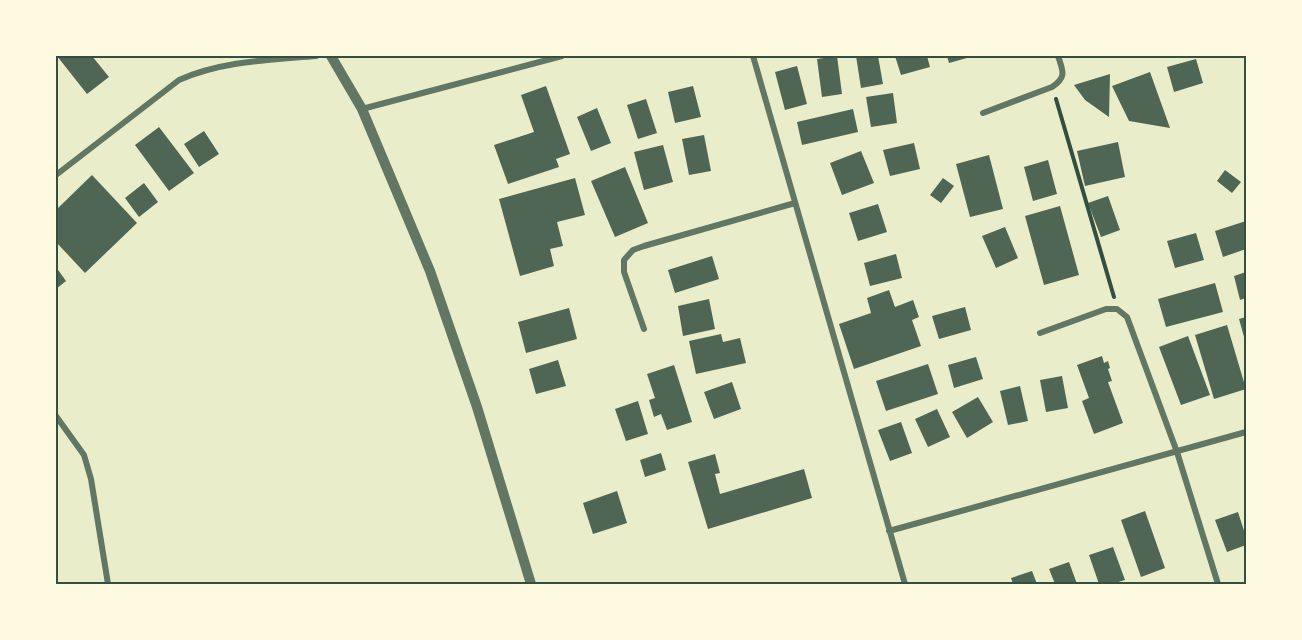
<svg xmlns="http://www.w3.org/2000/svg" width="1302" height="640" font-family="Mulish,sans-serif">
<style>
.building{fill:#4f6655}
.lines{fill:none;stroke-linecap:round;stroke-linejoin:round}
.path{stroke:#344e41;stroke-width:4}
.minor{stroke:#617663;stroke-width:6}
.tertiary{stroke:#617663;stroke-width:10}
.neatline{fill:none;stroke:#344e41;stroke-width:2}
</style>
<rect width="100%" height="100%" fill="#e9edc9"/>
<path class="building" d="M57,56h35l17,21 -22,17z
M837,56l5,38 -20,3 -5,-38z
M856,56h22l5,28 -22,4z
M895,56h32l3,11 -29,8z
M947,56h27l-25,7z
M1196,59l7,24 -29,9 -7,-25z
M797,66l10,38 -22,6 -10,-38z
M1150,72l20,56 -41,-7 -17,-35z
M1110,74l-1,43 -24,-17 -11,-15z
M546,86l24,68 -14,5 3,8 -51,17 -14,-39 40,-13 -13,-37z
M693,86l8,31 -26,6 -7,-31z
M893,93l4,30 -26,4 -5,-30z
M646,99l11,34 -19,6 -11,-34z
M597,108l14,35 -20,8 -14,-34z
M853,109l5,23 -56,13 -5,-23z
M159,127l35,46 -25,18 -34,-46z
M204,131l15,23 -20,13 -15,-23z
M704,135l7,36 -22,4 -7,-36z
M1118,142l7,35 -40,9 -8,-35z
M914,143l6,26 -30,7 -7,-26z
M663,145l10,37 -29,8 -10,-38z
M861,151l13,32 -32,12 -12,-32z
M989,155l14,54 -33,8 -14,-53z
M1048,160l9,34 -24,7 -9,-34z
M625,167l23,56 -33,14 -24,-56z
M1225,170l16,12 -9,11 -15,-12z
M92,175l45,48 -52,50 -29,-31v-32z
M575,178l10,37 -28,7 6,24 -13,3 4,17 -34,10 -21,-77z
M943,178l11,8 -13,17 -11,-8z
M144,183l14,19 -19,15 -14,-19z
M1108,196l12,34 -19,7 -13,-34z
M878,204l9,28 -29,9 -9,-28z
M1060,206l19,69 -35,10 -19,-69z
M1246,221v28l-23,8 -8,-26z
M1005,227l13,31 -22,10 -14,-32z
M1196,233l8,27 -29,8 -8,-27z
M896,254l6,24 -32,8 -6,-23z
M712,256l7,23 -44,14 -7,-23z
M56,267l10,14 -10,8z
M1246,272v26l-6,2 -6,-24z
M1215,283l8,29 -57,15 -8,-28z
M889,290l6,17 18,-7 6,17 -7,3 9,26 -67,23 -15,-45 32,-11 -4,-15z
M709,299l6,30 -32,7 -5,-30z
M965,307l6,23 -32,9 -7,-23z
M569,308l8,31 -51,14 -8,-31z
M1246,317v27l-7,-25z
M1227,325l19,64 -32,10 -19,-64z
M721,334l2,8 17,-4 6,25 -50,11 -7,-33z
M1188,336l22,59 -29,10 -22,-58z
M1102,356l2,7 4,-2 2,7 -2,1 4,12 -4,1 15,41 -29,11 -12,-33 7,-3 -12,-33z
M976,357l7,22 -29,9 -6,-23z
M558,360l8,26 -30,8 -7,-25z
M928,364l10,30 -52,17 -10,-30z
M674,365l18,57 -25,8 -6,-16 -7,3 -5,-17 6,-2 -8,-24z
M1062,376l6,32 -22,4 -6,-32z
M732,382l9,27 -27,10 -10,-27z
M1020,386l8,35 -20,4 -8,-34z
M978,397l15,25 -26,16 -15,-26z
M638,401l10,33 -22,7 -11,-32z
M937,409l13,28 -22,10 -13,-28z
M901,422l11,31 -22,8 -12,-31z
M661,453l5,17 -21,7 -5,-17z
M715,454l5,19 -5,1 5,20 84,-25 8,29 -104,31 -20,-67z
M617,491l10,32 -34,11 -10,-31z
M1145,511l20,57 -24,9 -20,-57z
M1238,512l8,25v8l-19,7 -12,-32z
M1113,547l12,33 -13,4h-13l-10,-29z
M1069,562l8,22h-22l-6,-15z
M1032,571l5,13h-24l-2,-6z"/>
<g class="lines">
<path class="path" d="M1056,99l58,198"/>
<path class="minor" d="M753,56l152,528
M362,109l200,-53
M983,113l69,-26c15,-10 11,-16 6,-31
M56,175l123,-95c43,-19 90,-20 137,-24
M644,329l-20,-57v-12l9,-10 11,-4 151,-43
M1040,333l66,-24h11l10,8 50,135 41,132
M56,416l28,39 7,24 17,105
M889,531l357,-99"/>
<path class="tertiary" d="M331,56l31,53 68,162 47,136 54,177"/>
</g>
<rect width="1302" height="640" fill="none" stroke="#fefae0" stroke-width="114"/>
<rect x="57" y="57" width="1188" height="526" class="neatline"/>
</svg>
